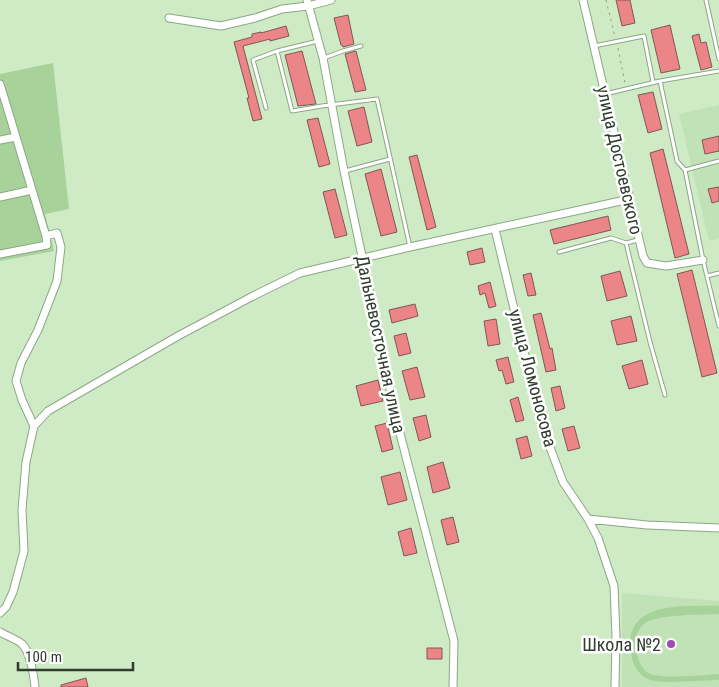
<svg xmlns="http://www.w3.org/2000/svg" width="719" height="687" font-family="'Roboto Condensed',sans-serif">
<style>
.built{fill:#c1e2b7}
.green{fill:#a7d29a}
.building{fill:#ec8588;stroke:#815656}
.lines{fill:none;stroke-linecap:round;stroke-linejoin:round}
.service-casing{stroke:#8ca784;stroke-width:5}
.minor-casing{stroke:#8ca784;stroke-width:9}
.path{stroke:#8ca286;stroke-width:1;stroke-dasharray:2.5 4;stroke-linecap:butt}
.service{stroke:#fff;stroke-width:3}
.minor{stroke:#fff;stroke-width:7}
.poi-dot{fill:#a04ab7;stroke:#fff;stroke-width:2}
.labels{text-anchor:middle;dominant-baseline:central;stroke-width:5;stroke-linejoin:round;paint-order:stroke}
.street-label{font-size:18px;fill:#303c2d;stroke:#fff}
.poi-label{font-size:18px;fill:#303c2d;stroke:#fff;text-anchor:end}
</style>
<rect width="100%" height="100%" fill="#cfebc6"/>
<path class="built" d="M719,105v134l-10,2 -30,-127z
M622,593l97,8v86h-97z"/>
<path class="green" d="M53,63l16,146 -24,5 9,37 -54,10v-187z
M719,606v8c-18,1 -57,0 -72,8 -9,5 -11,13 -11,23 0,9 3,21 11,27 11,8 57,3 72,2v6c-15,1 -31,1 -46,2 -8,0 -16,0 -23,-2 -11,-4 -18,-16 -19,-27 -9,-52 53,-47 88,-47z"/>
<path class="building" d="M616,0h14l5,23 -13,3z
M348,15l6,29 -11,3 -1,-2h-1l-7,-27z
M670,25l10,44 -19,4 -10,-43z
M286,26l3,10 -19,5v-2l-27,7 19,73 -9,2 -6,-23h2l-15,-56 18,-5v-3l9,-2v1z
M699,34l2,9 5,-1 6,25 -11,3 -9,-34z
M302,51l14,53 -18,2 -13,-51z
M356,51l10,39 -11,2 -10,-38z
M653,92l9,37 -14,4 -10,-38z
M364,107l8,35 -15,4 -9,-35z
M318,118l12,46 -11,3 -12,-47z
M719,136v15l-14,3 -3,-14z
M663,149l26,105 -14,4 -25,-105z
M417,155l19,72 -9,3 -18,-73z
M381,169l16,63 -16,4 -16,-62z
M719,187v14l-7,2 -4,-14z
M335,189l12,46 -12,3 -12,-46z
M608,216l3,14 -57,14 -4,-14z
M482,248l3,14 -15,3 -3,-13z
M692,270l25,103 -15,4 -25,-103z
M620,271l7,25 -20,5 -6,-25z
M531,273l5,22 -8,1 -5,-21z
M490,282l6,24 -7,2 -4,-15 -5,2 -2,-9z
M415,304l3,12 -26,7 -3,-13z
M541,313l9,36 2,-1 4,22 -10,2 -13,-57z
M631,316l6,25 -20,4 -6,-24z
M496,319l4,25 -12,2 -4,-25z
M406,333l5,20 -12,3 -5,-20z
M508,357l6,25 -8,2 -4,-14 -3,1 -3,-11z
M642,360l6,24 -19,5 -7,-23z
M417,367l8,30 -15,3 -8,-29z
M378,380l5,21 -22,5 -5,-20z
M560,386l5,22 -9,3 -5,-23z
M518,397l6,23 -8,2 -6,-22z
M426,415l5,22 -12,4 -6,-23z
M387,423l6,26 -11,3 -7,-26z
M574,426l6,22 -12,3 -6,-22z
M527,436l5,20 -11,3 -5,-20z
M443,462l7,26 -17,5 -6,-26z
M400,472l7,28 -19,5 -7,-28z
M453,517l6,25 -12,3 -6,-25z
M411,528l6,25 -13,3 -6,-24z
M427,648h15v11h-15z
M86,678l2,9h-27v-2z"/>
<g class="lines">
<g class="service-casing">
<path id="service" d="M706,0l13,59
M318,41l-41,10 15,60 30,-5 55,-7 33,148
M594,46l50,-10 9,46
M324,58l19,-7 18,-5
M660,81l17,80 8,9 18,90 16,66
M605,94l55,-13 59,-10
M266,108l-13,-48 24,-9
M685,170l34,-9
M345,171l45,-12
M638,240l-12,3 24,99 15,53
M559,252l52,-14 15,5
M707,276l12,-3"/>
</g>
<g class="minor-casing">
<path id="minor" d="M307,0l16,58 21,113 53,251 57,219 -1,46
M583,0l60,256 4,7 19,3 37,-6
M169,18l52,8 34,-8 27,-9 26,-3 23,-6
M0,84l46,152 1,9 -47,9
M0,140l16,-3
M0,197l32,-7
M495,229l47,197 21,56 25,37 10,19 16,48 2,51 -1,50
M34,426l-12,-26 -6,-19 5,-18 17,-33 19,-49 4,-34 -4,-14 -11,3
M588,519l59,6 72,3
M0,613l6,-6 7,-15 11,-41 -2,-41 4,-48 8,-36 14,-15 130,-75 75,-40 47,-23 110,-26 220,-48
M0,632c7,4 16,7 22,12 8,7 12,32 13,43"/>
</g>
<path class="path" d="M606,0l9,37
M618,48l7,35"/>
<use href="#service" class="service"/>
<use href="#minor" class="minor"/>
</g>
<circle class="poi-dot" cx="671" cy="644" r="5"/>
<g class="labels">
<g class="street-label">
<text transform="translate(620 160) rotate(77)">улица Достоевского</text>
<text transform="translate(381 344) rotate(78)">Дальневосточная улица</text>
<text transform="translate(533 378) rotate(75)">улица Ломоносова</text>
</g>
<g class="poi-label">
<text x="661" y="644">Школа №2</text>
</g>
</g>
<path d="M18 662v8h115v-8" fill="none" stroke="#303c2d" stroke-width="2.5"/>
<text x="25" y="662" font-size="15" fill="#303c2d" stroke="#ffffff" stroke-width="4" paint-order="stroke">100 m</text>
</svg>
